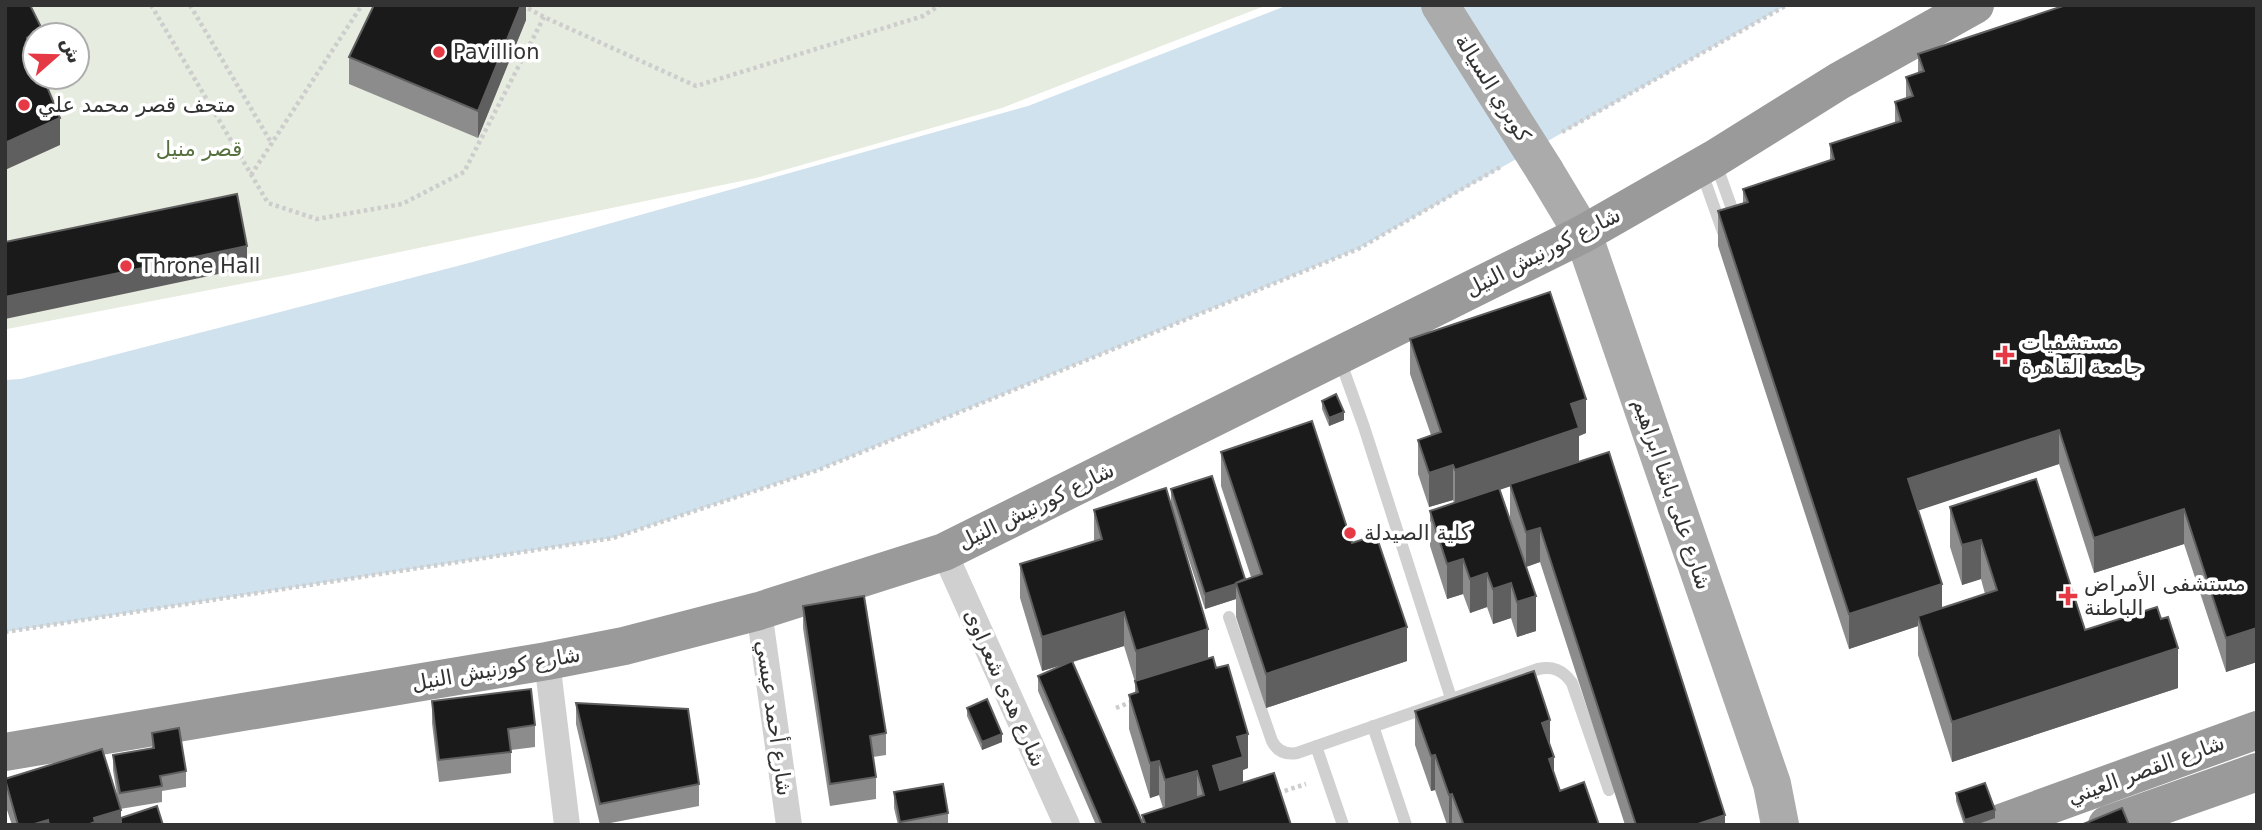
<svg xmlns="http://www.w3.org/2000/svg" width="2262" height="830" font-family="'DejaVu Sans',Vazirmatn,sans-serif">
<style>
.green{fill:#e6ecdf;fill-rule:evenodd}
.water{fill:#cfe2ee}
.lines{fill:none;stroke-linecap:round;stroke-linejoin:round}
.path{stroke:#cdcdcd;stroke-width:4.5;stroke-dasharray:3.5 3.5;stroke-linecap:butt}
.lane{stroke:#d0d0d0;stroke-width:12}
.street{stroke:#d0d0d0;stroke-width:26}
.primary{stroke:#ababab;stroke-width:38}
.highway{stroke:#9a9a9a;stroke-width:38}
.primary-bridge{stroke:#ababab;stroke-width:38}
.wall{fill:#8c8c8c;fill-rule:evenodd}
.shaded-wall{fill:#5f5f5f}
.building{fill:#1a1a1a;stroke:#5f5f5f;stroke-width:2}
.poi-dot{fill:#e63946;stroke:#fff;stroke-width:2.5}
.labels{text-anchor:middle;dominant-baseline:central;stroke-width:7;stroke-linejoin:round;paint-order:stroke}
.poi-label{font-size:21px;fill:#333;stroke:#fff;text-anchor:start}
.street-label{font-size:21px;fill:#333;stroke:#fff}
.park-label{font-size:21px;fill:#56703f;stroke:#fff}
</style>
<rect width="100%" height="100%" fill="#fff"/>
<path class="green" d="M5,5h1262l-265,103 -246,70 -443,92 -306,59h-2zM35,35h42v42h-42z"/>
<path class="water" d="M1288,5h499l-429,244 -540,221 -205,68 -608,94v-252l16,-1 448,-116 559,-157z"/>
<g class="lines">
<path class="path" d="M151,5l117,198 49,16 85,-15 62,-32 80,-155
M190,5l82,139
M522,5l22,12 152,69 227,-70 17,-11
M1562,132l225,-127
M251,175l111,-170
M5,632l608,-94 205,-68 540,-221 144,-83
M1116,708l15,-6
M1278,793l28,-9"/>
<path class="lane" d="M1715,161l21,59
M1701,170l22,62
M1340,360l24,67 87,271
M1229,617l43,124c5,10 13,14 25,12l241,-84c15,-3 25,1 34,14l37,107
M1373,726l33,99
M1316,746l27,79"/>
<path class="street" d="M944,552l123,273
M759,611l30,214
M547,661l20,164"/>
<path class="primary" d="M1545,171l38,63 189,550 8,41"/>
<path class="highway" d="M5,752l542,-91 77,-15 135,-35 185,-59 639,-318 131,-75 125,-78 136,-76
M1995,825l262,-95
M2107,825l150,-53"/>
<path class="primary-bridge" d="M1440,5l105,166"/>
</g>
<path class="wall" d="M526,5v15l-48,118 -129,-54v-27z
M2257,5v657l-31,10 -42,-128 -90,29 -35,-109 -141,46 24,98 43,-14 -4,-15 -19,6 -12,-38v-40l135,123 93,58 -226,74 -34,-107v-29l-69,23 -131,-403v-35l25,-8v-14l87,-29v-16l65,-21v-21l11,-4v-21l12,-4v-19z
M1410,339l176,94 -7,3v26l146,363h-100l-85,-263 -14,5 10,64 -19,6 -6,-19 -18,6 -6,-17 -17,6 -7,-19 -16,5 -17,-53v-35l24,-8 -1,-3 -24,7 -11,-33v-34l13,-5 -21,-61zM1510,486v32l9,29 -19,-58z
M1322,401l22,19 -15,6 -7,-17z
M1221,452l131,91 55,118 -141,47 -30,-91v-18l-31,10 -29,-89 32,139 40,109 -5,2v13l48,42h-195l-58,-134v-15l24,-11 -20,6 -22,-73v-34l74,-22v-32l77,-7v-14l74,90 6,-2 -30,-91zM1124,646l11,36v11l-6,2v34l21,69 9,-3 4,13 -21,7v7l-69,-160z
M803,606l83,127v22l-13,2 3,20v22l-46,7 -27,-178z
M432,701l103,24v22l-24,3v23l-72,9 -7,-59z
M576,703l123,81v22l-99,19 -24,-101z
M967,708l35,34 -20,8 -15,-34z
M1415,711l135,35 4,27 6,18 39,34h-152l-12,-35 -4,1 -16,-46z
M152,733l34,38v16l-24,4v11l-42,7 1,9 42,7h-151l-7,-21v-25l113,22 -5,-31v-15l39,-7z
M894,792l54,21v12h-50l-4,-17z
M1956,793l39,25 -20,7h-11l-8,-24z"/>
<path class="shaded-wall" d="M521,5h5v15l-48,118v-27z
M42,29v6h-7v26l-8,-23z
M60,118v27l-55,25v-27z
M247,246v22l-242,51v-22z
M1586,399v34l-7,3v27l-124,42v-35l116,-66z
M1344,412v8l-15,6v-8z
M2059,430v34l-151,50v-35z
M1453,465v35l-24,7v-34z
M2184,509v35l-90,29v-35z
M1540,528v34l-14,5v-35z
M1981,540v39l-19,6v-40z
M1463,559v35l-16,5v-35z
M1487,573v34l-17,6v-34z
M1511,583v35l-18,6v-35z
M1236,584v15l-31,10v-15z
M1942,584v34l-24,-2v10l-69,23v-35z
M1536,596v35l-19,6v-35z
M1124,612v34l-82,25v-34z
M1407,627v34l-141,47v-34z
M2257,628v34l-31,10v-34z
M1208,629v35l-72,22v-35z
M2178,648v40l-226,74v-40z
M1550,720v34l-8,-31z
M1002,734v8l-20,8v-8z
M1248,734v34l-5,2v22l-30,8v-34l24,-29z
M1435,755v35l-4,1v-35z
M1554,757v35l-5,-33z
M1159,761v34l-9,3v-35z
M1197,771v34l-32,10v-35z
M1452,794v31h-3v-30z
M121,810v15h-34l7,-7z
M1995,810v8l-20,7h-10v-5z
M1725,815v10h-30z
M48,820v5h-17z"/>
<path class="building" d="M5,5h25l12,24 -15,9 8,19v20h8l17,41 -55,25z
M374,5h147l-43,106 -129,-54z
M2066,5h191v623l-31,10 -42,-129 -90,29 -35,-108 -151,49 34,105 -93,30 -131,-403 30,-9 -5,-13 91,-30 -4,-15 71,-23 -6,-19 18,-6 -7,-19 18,-6 -6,-17z
M237,194l10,52 -242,51v-55z
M1550,292l36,107 -15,5 8,24 -124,42 -2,-5 -24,8 -11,-33 23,-8 -31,-93z
M1336,394l8,18 -15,6 -7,-17z
M1312,421l40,122 24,-8 31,92 -141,47 -30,-91 26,-9 -41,-122z
M1609,452l116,363 -30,10h-59l-96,-297 -14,4 -16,-48z
M1212,476l33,103 -9,4v1l-31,10 -34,-105z
M2036,479l49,151 72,-23 4,12 7,-2 10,31 -226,74 -34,-106 79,-26 -16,-50 -19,5 -12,-38z
M1166,488l42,141 -72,22 -12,-39 -82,25 -22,-73 82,-25 -8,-29z
M1499,488l37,108 -19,6 -6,-19 -18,6 -6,-16 -17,6 -7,-20 -16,5 -17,-53z
M864,596l22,137 -16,3 6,41 -46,7 -27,-178z
M1213,657l3,11 12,-3 20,69 -11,3 6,20 -30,9 7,24 54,-17 17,52h-145l-4,-10 62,-20 -7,-24 -32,9 -6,-19 -9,2 -21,-68 9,-3 -3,-11z
M1072,661l70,161v3h-40l-64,-149z
M1534,671l16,49 -8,3 12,34 -5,2 11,32 24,-9 15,43h-141l5,-2 -11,-29 -3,1 -14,-40 -4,1 -16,-45z
M531,689l4,36 -27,4 3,23 -72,8 -7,-59z
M987,699l15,35 -20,8 -15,-34z
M576,703l112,6 11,75 -99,20z
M179,728l7,43 -26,5 2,10 -42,7 -7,-38 41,-7 -2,-15z
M102,749l19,61 -27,8 1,4 -8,3h-38l-1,-5 -17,5h-13l-13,-46z
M1985,783l10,27 -30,10 -9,-27z
M943,784l5,29 -48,9 -6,-30z
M157,806l6,19h-42v-7z
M2122,808l7,17h-48z"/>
<g class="poi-dot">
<circle cx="439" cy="52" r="7"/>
<circle cx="24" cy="105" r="7"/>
<circle cx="126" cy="266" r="7"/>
<path d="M2001.5 344.5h7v7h7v7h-7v7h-7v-7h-7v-7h7z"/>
<circle cx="1350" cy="533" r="7"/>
<path d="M2064.5 585.5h7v7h7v7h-7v7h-7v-7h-7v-7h7z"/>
</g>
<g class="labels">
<g class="poi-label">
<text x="453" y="52">Pavillion</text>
<text x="38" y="105">متحف قصر محمد علي</text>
<text x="140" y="266">Throne Hall</text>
<text x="2021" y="343">مستشفيات<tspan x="2021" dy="24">جامعة القاهرة</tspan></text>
<text x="1364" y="533">كلية الصيدلة</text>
<text x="2084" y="584">مستشفى الأمراض<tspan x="2084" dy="24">الباطنة</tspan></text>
</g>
<g class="street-label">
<text transform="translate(1493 88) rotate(58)">كوبري السيالة</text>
<text transform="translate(1543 252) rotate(-27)">شارع كورنيش النيل</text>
<text transform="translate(1672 494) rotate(71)">شارع على باشا ابراهيم</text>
<text transform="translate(1036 506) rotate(-26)">شارع كورنيش النيل</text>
<text transform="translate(496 669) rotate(-10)">شارع كورنيش النيل</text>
<text transform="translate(1005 688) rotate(66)">شارع هدى شعراوى</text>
<text transform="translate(774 718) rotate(82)">شارع أحمد عيسي</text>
<text transform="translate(2146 770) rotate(-20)">شارع القصر العيني</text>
</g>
<g class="park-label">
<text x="199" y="149">قصر منيل</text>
</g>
</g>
<rect width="2262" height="830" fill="none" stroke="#333333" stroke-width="14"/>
<g transform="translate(56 56) rotate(70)"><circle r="33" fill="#ffffff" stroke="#adadad" stroke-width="2"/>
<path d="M0-5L12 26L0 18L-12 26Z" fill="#e63946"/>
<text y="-10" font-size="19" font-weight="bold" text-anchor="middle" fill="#333333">ش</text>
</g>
</svg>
